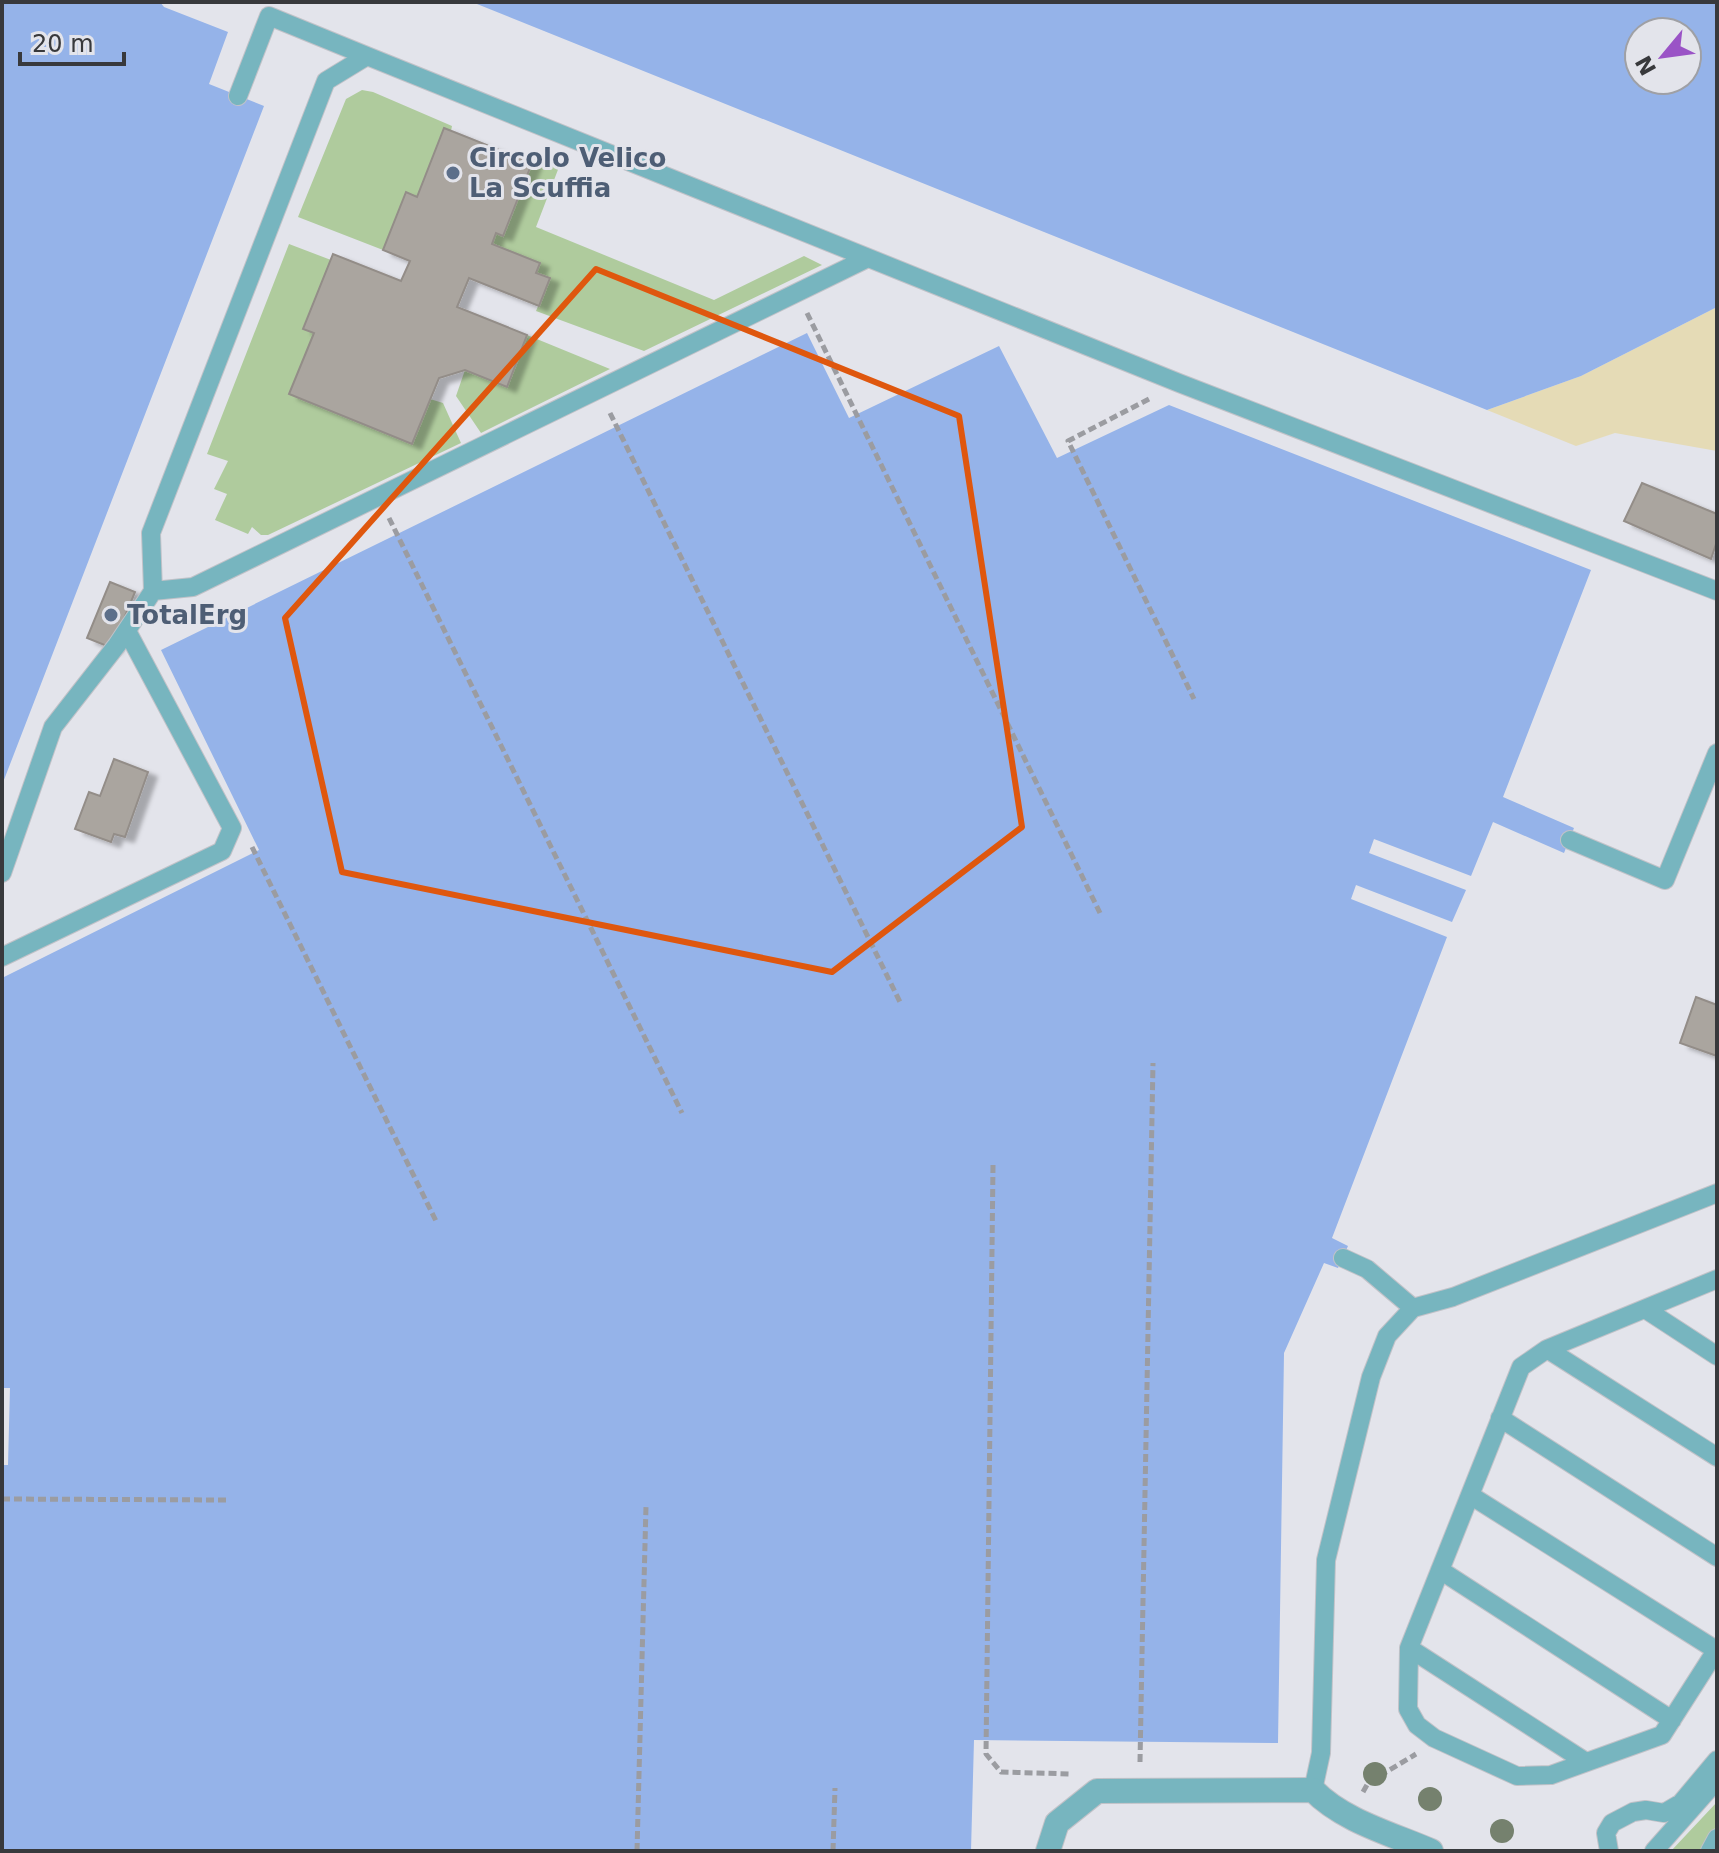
<svg xmlns="http://www.w3.org/2000/svg" width="1719" height="1853" font-family="'DejaVu Sans',sans-serif">
<style>
.green{fill:#afcb9d}
.sand{fill:#e5dbb6}
.water{fill:#95b3e9;fill-rule:evenodd}
.building{fill:#aaa59f;stroke:#938d88;stroke-width:2;filter:url(#shadow)}
.lines{fill:none;stroke-linecap:round;stroke-linejoin:round}
.lane-casing{stroke:#c1c2c8;stroke-width:20}
.street-casing{stroke:#c1c2c8;stroke-width:26}
.path{stroke:#9b9ca1;stroke-width:5;stroke-dasharray:8 4;stroke-linecap:butt}
.lane{stroke:#77b5bf;stroke-width:18}
.street{stroke:#77b5bf;stroke-width:24}
.tree{fill:#75816e}
.marked{fill:none;stroke:#df570e;stroke-width:6;stroke-linejoin:round}
.service-dot{fill:#5c6f8a;stroke:#e3e4eb;stroke-width:3}
.labels{text-anchor:middle;dominant-baseline:central;stroke-width:6;stroke-linejoin:round;paint-order:stroke}
.service-label{font-size:26px;font-weight:bold;fill:#4e5e75;stroke:#e3e4eb;text-anchor:start}
</style>
<defs>
<filter id="shadow"><feDropShadow dx="9" dy="5" stdDeviation="2" flood-color="#0004"/></filter>
</defs>
<rect width="100%" height="100%" fill="#e3e4eb"/>
<path class="green" d="M362,90l11,2 79,34 -1,5 -7,-3 -27,69 -11,-4 -23,57 -85,-33 48,-118z
M535,157l24,10 -23,60 178,73 90,-44 18,9 -178,86 -108,-40 14,-32 -14,-6 4,-10 -48,-19 4,-11 8,2z
M289,244l42,16 -28,68 11,5 -25,61 141,5 13,4 18,40 -193,92h-7l-9,-8 -4,7 -33,-14 12,-26 -13,-5 14,-28 -21,-7z
M527,335l83,34 -129,64 -25,-37 9,-26 42,16z
M1717,1802v23l-16,26h-30z"/>
<path class="sand" d="M1717,307v144l-102,-18 -39,13 -89,-36 94,-34z"/>
<path class="water" d="M2,2h158l4,5 64,25 -19,52 55,22 -262,679z
M472,2h1245v305l-136,69 -94,34zM1639,32h48v48h-48z
M807,333l42,85 150,-72 58,112 112,-53 422,165 -88,227 71,31 -10,25 -71,-31 -22,54 -97,-37 -5,14 97,37 -14,32 -96,-37 -5,14 96,38 -115,301 16,8 -10,22 -14,-5 -40,90 -6,390 -304,-3 -3,111h-969v-386h6l2,-77h-8v-410l257,-128 -98,-200z"/>
<path class="building" d="M444,128l88,35 -29,73 -7,-3 -4,11 48,19 -4,10 14,5 -11,28 -70,-28 -12,29 70,28 -20,52 -42,-17 -26,8 -27,66 -123,-50 25,-61 -11,-4 30,-75 68,27 9,-20 -27,-11 23,-58 11,5z
M1642,483l75,31v27l-6,18 -87,-38z
M110,582l25,10 -23,56 -25,-10z
M114,759l34,13 -23,65 -11,-3 -3,8 -36,-13 14,-37 11,4z
M1696,997l21,8v51l-37,-13z"/>
<g class="lines">
<g class="lane-casing">
<path id="lane" d="M238,96l31,-80 98,40
M866,259l-673,328 -40,4 -2,-58 175,-452 41,-25 812,327 538,208
M1570,840l95,40 52,-127
M2,873l51,-146 64,-82 36,-54
M2,957l220,-106 10,-23 -105,-197
M1343,1258l24,11 46,39
M1717,1279l-170,70 -26,18 -112,281 -1,61 9,16 17,13 83,38 34,-1 111,-40 55,-86
M1645,1309l72,47
M1547,1349l170,108
M1500,1418l217,139
M1470,1495l246,155
M1440,1570l232,150
M1409,1648l177,114
M1313,1790l8,-37 5,-193 45,-183 16,-41 26,-28 40,-11 264,-104
M1609,1851l-3,-18 6,-10 21,-11 13,-2 18,3 17,-10 36,-43
M1654,1851l63,-71
M1710,1851l7,-13"/>
</g>
<g class="street-casing">
<path id="street" d="M1048,1851l9,-28 40,-32 216,-1c30,31 79,44 118,61"/>
</g>
<path class="path" d="M807,313l293,600
M1149,399l-81,42 126,258
M610,413l291,591
M389,518l293,595
M252,847l185,376
M993,1165l-7,589 15,18 70,2
M2,1499l225,1
M1140,1762l13,-699
M1363,1792l5,-9 48,-29
M637,1851l9,-345
M833,1851l2,-63"/>
<use href="#lane" class="lane"/>
<use href="#street" class="street"/>
</g>
<g class="tree">
<circle cx="1375" cy="1774" r="12"/>
<circle cx="1430" cy="1799" r="12"/>
<circle cx="1502" cy="1831" r="12"/>
</g>
<path class="marked" d="M596,269l363,147 63,411 -190,145 -490,-100 -57,-254z"/>
<g class="service-dot">
<circle cx="453" cy="173" r="8"/>
<circle cx="111" cy="615" r="8"/>
</g>
<g class="labels">
<g class="service-label">
<text x="469" y="158">Circolo Velico<tspan x="469" dy="30">La Scuffia</tspan></text>
<text x="127" y="615">TotalErg</text>
</g>
</g>
<rect width="1719" height="1853" fill="none" stroke="#38393c" stroke-width="8"/>
<g transform="translate(1663 56) rotate(241)"><circle r="38" fill="#e3e4eb" stroke="#9fa0a5" stroke-width="2"/>
<path d="M0-6L14 30L0 20L-14 30Z" fill="#9a53c6"/>
<text y="-12" font-size="22" font-weight="bold" text-anchor="middle" fill="#38393c">N</text>
</g>
<path d="M20 52v12h104v-12" fill="none" stroke="#38393c" stroke-width="4"/>
<text x="32" y="52" font-size="24" fill="#38393c" stroke="#e3e4eb" stroke-width="6" paint-order="stroke">20 m</text>
</svg>
